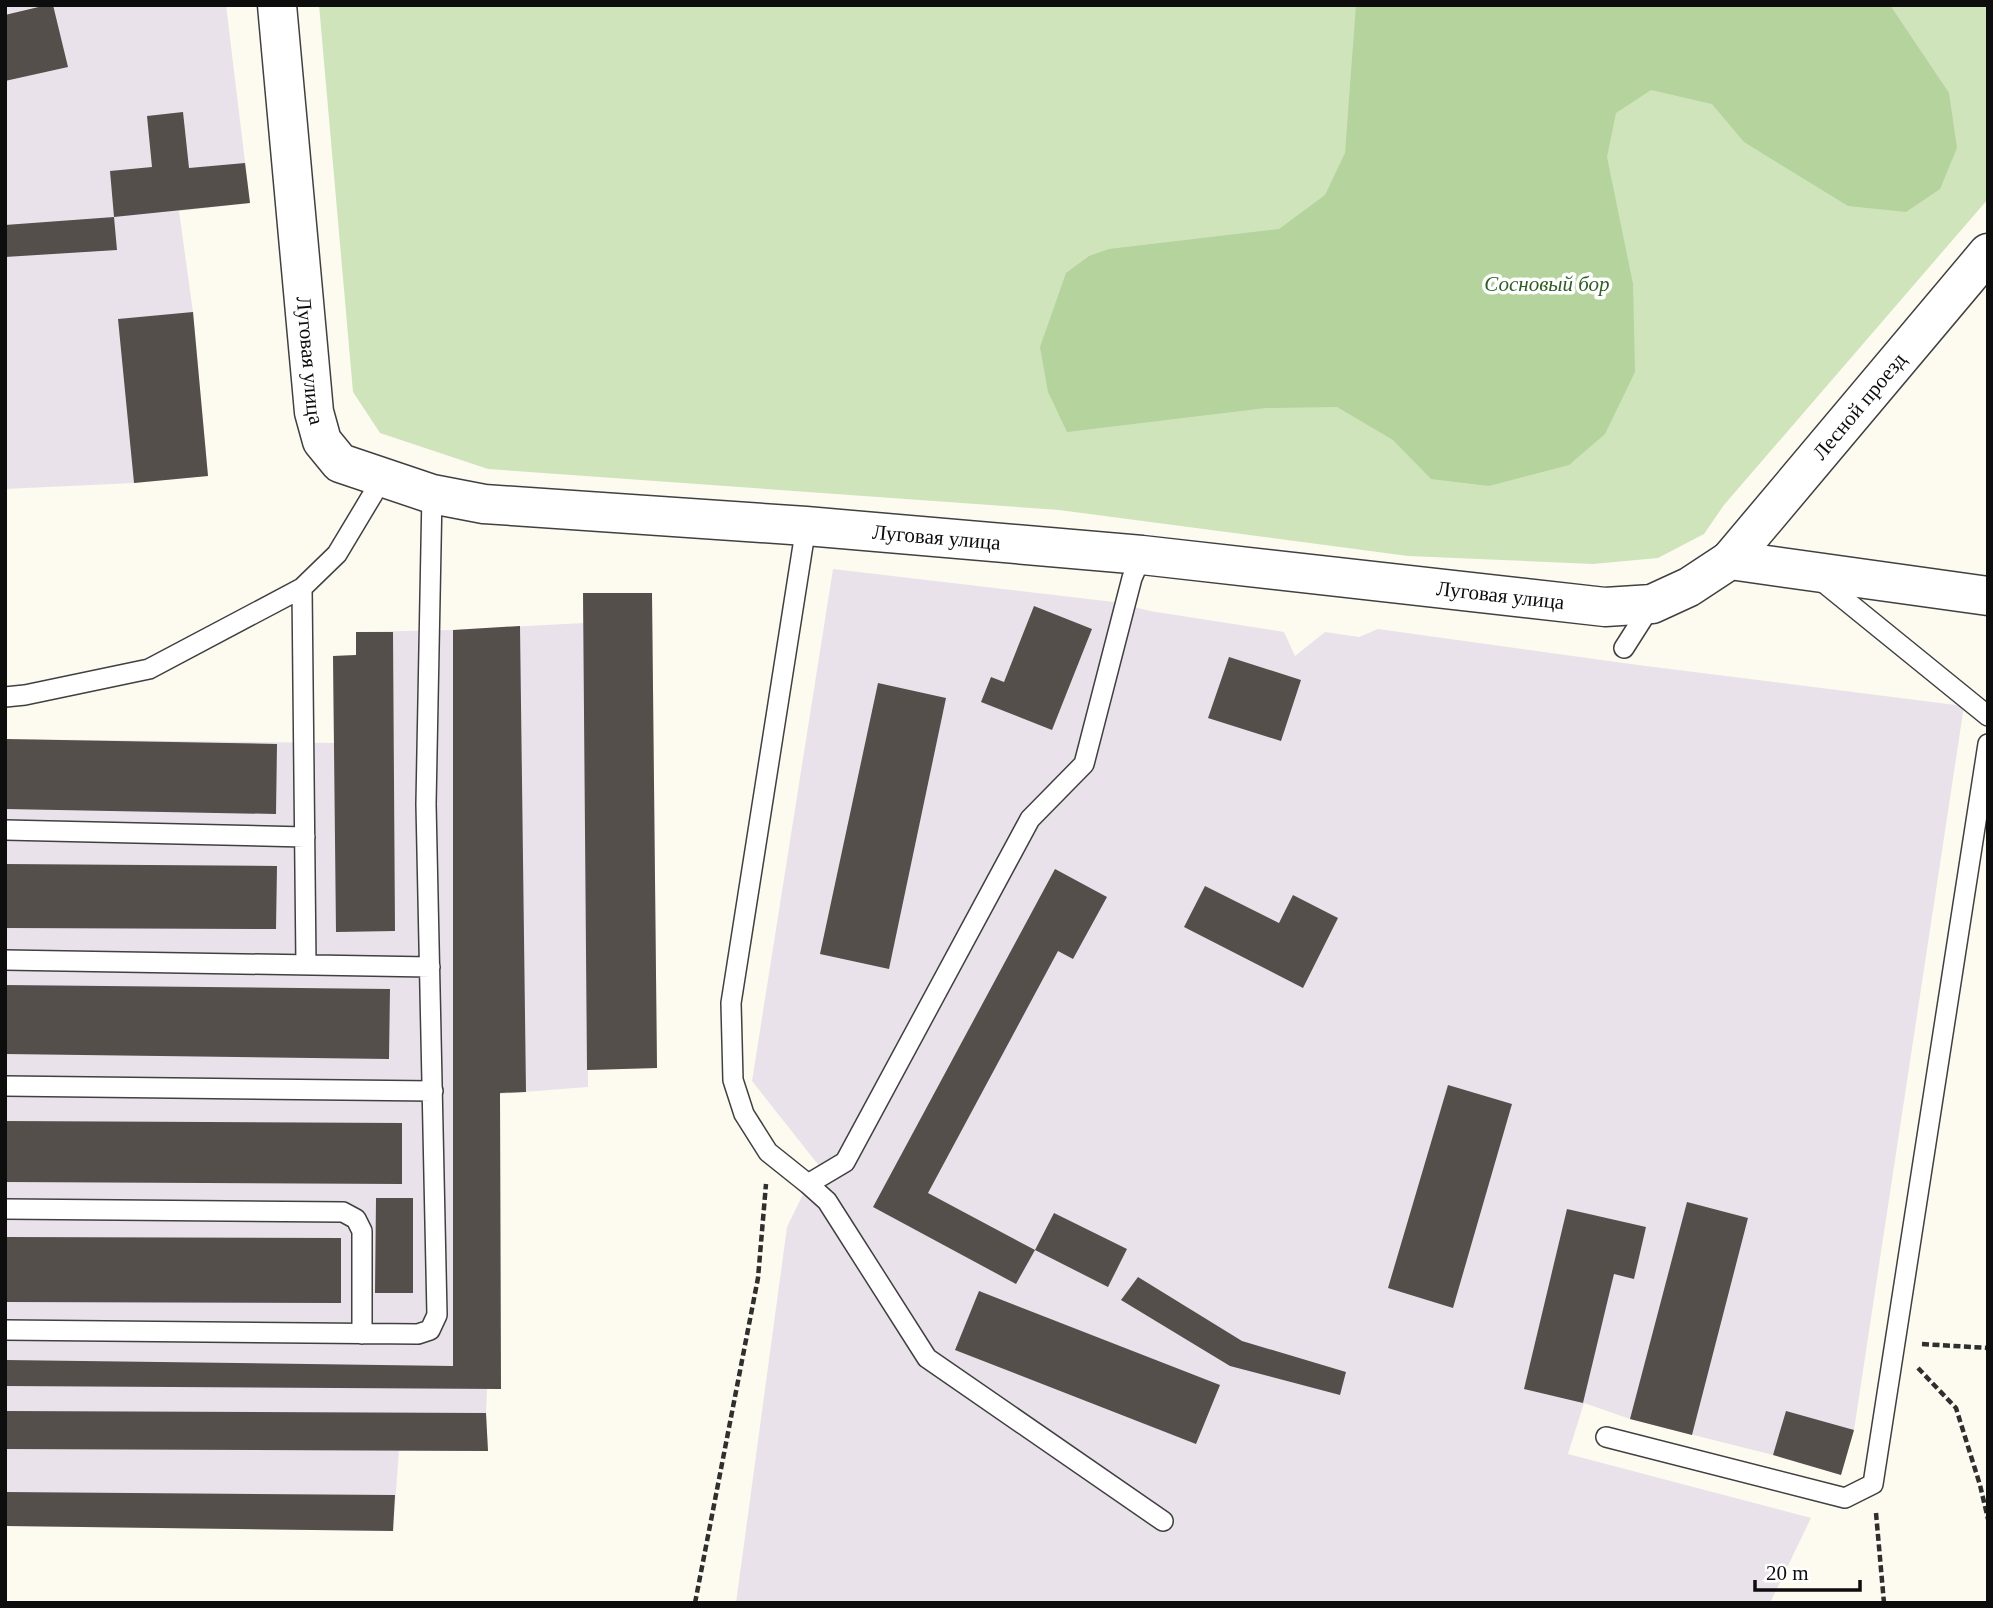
<svg xmlns="http://www.w3.org/2000/svg" width="1993" height="1608" font-family="'Times New Roman',serif">
<style>
.industrial{fill:#eae2eb}
.green{fill:#d0e4bc}
.forest{fill:#b4d39d}
.building{fill:#544f4a}
.lines{fill:none;stroke-linecap:round;stroke-linejoin:round}
.service-casing{stroke:#404040;stroke-width:22}
.minor-casing{stroke:#404040;stroke-width:41}
.path{stroke:#2f2f2f;stroke-width:4.5;stroke-dasharray:7 3.5;stroke-linecap:butt}
.service{stroke:#fff;stroke-width:19}
.minor{stroke:#fff;stroke-width:38}
.labels{text-anchor:middle;dominant-baseline:central;stroke-width:7;stroke-linejoin:round;paint-order:stroke}
.park-label{font-size:21px;font-style:italic;fill:#2f5e24;stroke:#fff}
.street-label{font-size:21px;fill:#0d0d0d;stroke:#fff}
</style>
<rect width="100%" height="100%" fill="#fdfbef"/>
<path class="industrial" d="M5,5h221l24,198 -71,8 14,101 15,164 -74,7 -129,6z
M833,569l281,33 36,9 134,21 11,24 30,-24 34,5 19,-8 260,36 326,41 -110,724 -13,45 -68,-20 -143,-36 -46,-16 -16,51 243,64 -41,85h-1034l51,-376 21,-43 12,-17 -68,-86z
M583,593h69l5,475 -69,2v17l-88,7 1,295h-14l-1,24 2,38h-89l-6,80 -388,-5v-787l329,4 -1,-87 23,-1v-23l97,-2 130,-7z"/>
<path class="green" d="M319,5h1669v194l-264,306 -20,29 -46,24 -65,6 -185,-8 -349,-46 -571,-41 -108,-36 -27,-41z"/>
<path class="forest" d="M1356,5h534l59,88 8,55 -17,41 -34,23 -58,-6 -104,-64 -32,-38 -61,-14 -35,23 -9,44 26,127 2,88 -30,62 -36,31 -80,21 -58,-7 -38,-39 -56,-33 -71,1 -199,24 -19,-40 -8,-45 26,-74 23,-17 20,-7 170,-20 46,-34 20,-42z"/>
<path class="building" d="M47,5h6l15,62 -63,14v-66z
M183,112l6,56 56,-5 5,40 -136,14 -4,-46 42,-4 -5,-51z
M114,217l3,33 -112,7v-32z
M193,312l15,164 -74,7 -16,-164z
M583,593h69l5,475 -70,2z
M1034,606l58,23 -40,101 -71,-28 10,-25 13,5z
M520,626l6,466 -26,1 1,296 -496,-3v-26l448,6v-736z
M356,632h37l2,299 -59,1 -3,-276 23,-1z
M1229,657l72,23 -20,61 -73,-23z
M878,683l68,15 -57,271 -69,-15z
M5,739l272,5 -1,70 -271,-5z
M5,864l272,2 -1,63 -271,-1z
M1055,869l52,28 -34,62 -15,-8 -130,242 107,57 19,-37 73,36 -19,38 -73,-37 -19,34 -143,-77z
M1205,886l74,37 14,-28 45,23 -35,70 -119,-61z
M5,985l385,4 -1,70 -384,-5z
M1448,1085l64,19 -59,204 -65,-20z
M5,1121l397,2v61l-397,-2z
M376,1198h37v95h-38z
M1687,1202l61,16 -56,217 -62,-16z
M1567,1209l79,18 -12,52 -20,-5 -31,129 -59,-14z
M5,1237l336,1v65l-336,-1z
M1138,1277l104,64 104,31 -6,23 -110,-29 -109,-66z
M979,1291l241,94 -24,59 -241,-94z
M5,1411l481,2 2,38 -483,-2z
M1786,1411l68,19 -13,45 -68,-20z
M5,1492l390,3 -2,36 -388,-5z"/>
<g class="lines">
<g class="service-casing">
<path id="service" d="M806,526l-75,477 2,77 11,34 24,38 40,32 37,-22 185,-343 54,-55 48,-186 10,-23
M1818,578l170,138
M302,588l4,377
M1624,648l28,-44
M5,697l20,-2 124,-26 153,-81 35,-34 36,-60 4,-17
M5,830l300,7
M5,960l425,7
M5,1086l428,5
M808,1184l19,17 100,157 236,163
M5,1209l338,3 13,7 6,12v103
M5,1330l413,4 12,-4 7,-15 -11,-511 6,-310
M1606,1437l239,61 28,-14 115,-740"/>
</g>
<g class="minor-casing">
<g id="minor">
<path id="s1" d="M277,5l37,407 8,29 18,22 92,31 52,10 322,22 336,29 463,52 47,-3 37,-17 41,-27 258,36"/>
<path id="s2" d="M1730,560l258,-307"/>
</g>
</g>
<path class="path" d="M1922,1344l66,4
M1918,1368l38,40 24,77 8,34
M1876,1513l8,90
M695,1603l63,-325 8,-94"/>
<use href="#service" class="service"/>
<use href="#minor" class="minor"/>
</g>
<g class="labels">
<g class="park-label">
<text x="1547" y="284">Сосновый бор</text>
</g>
<g class="street-label">
<text stroke="none"><textPath href="#s1" startOffset="357">Луговая улица</textPath></text>
<text stroke="none"><textPath href="#s2" startOffset="201">Лесной проезд</textPath></text>
<text stroke="none"><textPath href="#s1" startOffset="1071">Луговая улица</textPath></text>
<text stroke="none"><textPath href="#s1" startOffset="1638">Луговая улица</textPath></text>
</g>
</g>
<rect width="1993" height="1608" fill="none" stroke="#0d0d0d" stroke-width="14"/>
<path d="M1755 1580v10h105v-10" fill="none" stroke="#0d0d0d" stroke-width="3.5"/>
<text x="1766" y="1580" font-size="21" fill="#0d0d0d" stroke="#ffffff" stroke-width="5" paint-order="stroke">20 m</text>
</svg>
